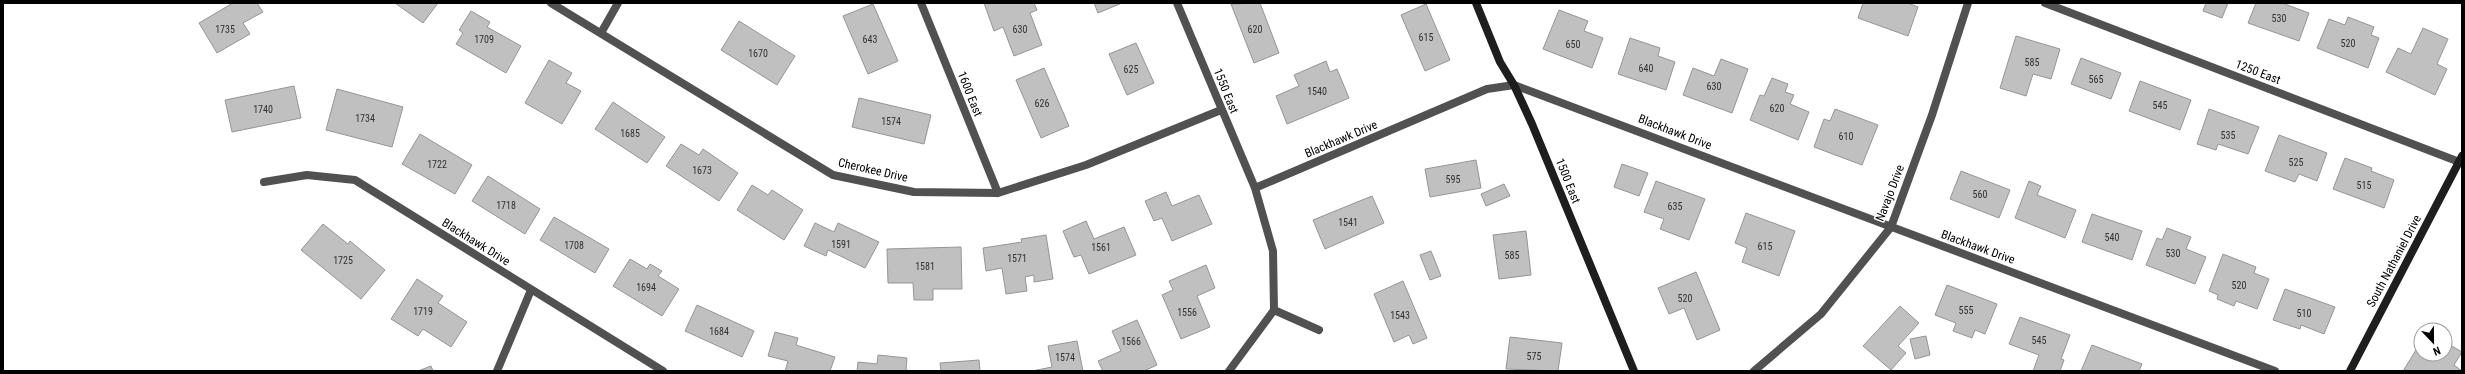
<svg xmlns="http://www.w3.org/2000/svg" width="2465" height="374" font-family="'Roboto Condensed',sans-serif">
<style>
.building{fill:#c0c0c0;stroke:#959595}
.lines{fill:none;stroke-linecap:round;stroke-linejoin:round}
.street{stroke:#515151;stroke-width:8}
.secondary{stroke:#1e1e1e;stroke-width:8}
.labels{text-anchor:middle;dominant-baseline:central;stroke-width:3;stroke-linejoin:round;paint-order:stroke}
.number-label{font-size:10px;fill:#303030}
.street-label{font-size:12px;fill:#000;stroke:#fff}
</style>
<rect width="100%" height="100%" fill="#fff"/>
<path class="building" d="M233,3h24l6,9 -20,11 7,11 -33,19 -18,-30z
M395,3h43l-15,20z
M984,3h50l3,7 -7,3 12,32 -28,11 -11,-29 -9,4z
M1094,3h28l-24,10z
M1260,3l19,50 -25,10 -23,-59z
M1863,3h45l10,4 -10,29 -50,-18z
M2206,3h22l-6,15 -19,-7z
M2256,3h26l27,10 -10,28 -51,-18z
M873,4l25,57 -30,13 -25,-58z
M1426,4l24,56 -25,11 -24,-56z
M1559,10l29,11 -4,10 19,7 -11,30 -49,-19z
M471,11l19,11 -3,5 34,19 -15,27 -50,-29 7,-11 -4,-3z
M2348,17l26,10 -3,8 8,3 -11,30 -51,-20 12,-29 16,6z
M739,21l56,35 -18,29 -56,-35z
M2423,28l25,11 -11,25 10,5 -12,26 -49,-23 12,-24 13,6z
M2016,36l44,13 -9,30 -18,-5 -7,22 -26,-8z
M1630,38l30,10 -2,8 17,6 -9,28 -48,-16z
M1136,43l18,40 -27,12 -18,-41z
M2081,58l40,15 -10,26 -40,-15z
M1721,59l27,10 -16,44 -49,-18 10,-27 21,8z
M549,60l23,13 -6,10 15,8 -19,33 -37,-21z
M1326,61l4,11 7,-3 12,29 -62,26 -11,-28 23,-10 -5,-11z
M1044,68l25,58 -28,12 -25,-58z
M1772,78l16,6 -3,8 9,3 -4,9 19,8 -11,28 -48,-20 10,-25 4,1z
M2140,81l51,19 -11,30 -51,-19z
M294,86l7,32 -69,14 -7,-32z
M337,89l66,18 -11,40 -66,-17z
M859,98l72,17 -7,29 -72,-17z
M613,102l52,35 -18,26 -52,-34z
M1835,109l43,16 -16,40 -48,-18 10,-28 6,2z
M2209,109l50,18 -11,27 -30,-10 -2,6 -19,-6z
M420,134l52,31 -17,29 -53,-30z
M2279,135l48,18 -10,28 -18,-7 -4,8 -30,-11z
M681,144l18,11 4,-6 35,24 -19,28 -53,-35z
M2345,158l27,10 -1,3 23,9 -10,28 -51,-19z
M1476,160l5,28 -51,9 -5,-28z
M1622,164l26,9 -9,23 -25,-9z
M1961,171l49,19 -11,28 -49,-19z
M488,176l52,33 -15,25 -53,-33z
M1656,181l49,18 -16,41 -29,-11 4,-10 -20,-7z
M2029,181l12,5 -4,9 39,15 -11,28 -50,-20z
M1504,184l6,12 -24,10 -5,-12z
M752,185l16,10 4,-5 31,20 -19,30 -47,-30z
M1166,192l6,14 27,-11 13,29 -40,17 -10,-23 -8,3 -9,-20z
M1372,196l12,27 -59,26 -12,-29z
M1746,213l49,18 -16,45 -37,-14 5,-14 -12,-5z
M2092,214l50,17 -10,29 -50,-18z
M554,217l55,32 -14,24 -55,-33z
M1086,221l8,18 30,-12 12,28 -47,19 -8,-19 -7,2 -11,-26z
M815,223l19,9 4,-9 41,19 -14,26 -37,-18 -2,6 -22,-10z
M323,224l25,20 2,-3 35,29 -24,29 -60,-49z
M2167,228l24,9 -5,12 20,8 -11,27 -49,-19 11,-27 5,2z
M1526,231l5,44 -32,4 -6,-44z
M1046,235l7,44 -19,3v-7l-9,2 2,14 -21,3 -4,-26 -16,3 -3,-23 39,-6 -1,-3z
M961,247l1,42h-29v11h-19l-1,-17h-25l-1,-34z
M1431,251l10,25 -11,4 -10,-25z
M2223,254l33,13 -2,6 15,6 -12,30 -21,-8 -2,5 -17,-7 1,-4 -9,-4z
M630,259l17,10 3,-5 12,7 -4,5 21,13 -17,27 -49,-30z
M1206,265l9,23 -18,8 13,31 -29,12 -19,-44 11,-5 -4,-9z
M1696,272l24,58 -23,10 -13,-32 -15,6 -11,-26z
M417,279l26,17 -5,7 29,19 -16,25 -28,-18 -5,7 -27,-17z
M1403,281l24,57 -14,6 -4,-9 -15,7 -20,-48z
M1947,285l50,19 -12,30 -10,-4 -3,8 -19,-7 3,-8 -21,-8z
M2285,289l50,18 -11,27 -23,-9 -1,4 -27,-9z
M697,305l57,26 -12,26 -57,-26z
M1900,306l19,17 -21,23 8,7 -15,17 -28,-24z
M2020,317l50,18 -9,24 3,1 -4,11h-27l6,-16 -30,-11z
M1137,320l20,45 -13,6h-41l-5,-10 23,-10 -9,-20z
M775,332l23,6 -2,7 39,12 -5,14h-45l3,-10 -20,-5z
M1926,336l4,19 -15,4 -5,-20z
M1510,337l52,6 -4,28 -52,-2z
M1077,341l6,30h-51l20,-4 -4,-21z
M2421,342v12h24v-12l17,10 -8,13 8,6h-59z
M2092,345l50,19 -3,7h-58z
M878,355l29,3 -1,12 6,1h-55l1,-9 19,2z
M979,360l1,11h-39l-1,-8z
M431,366l2,5h-15z"/>
<g class="lines">
<path class="street" d="M551,3l282,172 81,17 84,1 88,-28 135,-55
M921,3l77,190
M1177,3l78,185 18,63 1,59 -45,61
M2045,3l417,160
M601,33l17,-30
M264,182l43,-7 48,5 308,191
M1255,188l232,-99 27,-4 761,286
M1274,310l45,20
M497,371l34,-81
M1754,371l67,-57 70,-87 41,-112 36,-112"/>
<path class="secondary" d="M1476,3l24,59 14,23 18,39 102,247
M2350,371l112,-215"/>
</g>
<g class="labels">
<g class="number-label">
<text x="2279" y="18">530</text>
<text x="225" y="29">1735</text>
<text x="1020" y="29">630</text>
<text x="1255" y="29">620</text>
<text x="1426" y="37">615</text>
<text x="484" y="39">1709</text>
<text x="870" y="39">643</text>
<text x="2348" y="43">520</text>
<text x="1573" y="44">650</text>
<text x="758" y="53">1670</text>
<text x="2032" y="62">585</text>
<text x="1646" y="68">640</text>
<text x="1131" y="69">625</text>
<text x="2096" y="79">565</text>
<text x="1714" y="86">630</text>
<text x="1317" y="91">1540</text>
<text x="1042" y="103">626</text>
<text x="2160" y="105">545</text>
<text x="1777" y="108">620</text>
<text x="263" y="109">1740</text>
<text x="365" y="118">1734</text>
<text x="891" y="121">1574</text>
<text x="630" y="133">1685</text>
<text x="2228" y="135">535</text>
<text x="1846" y="136">610</text>
<text x="2296" y="162">525</text>
<text x="437" y="164">1722</text>
<text x="702" y="170">1673</text>
<text x="1453" y="179">595</text>
<text x="2364" y="185">515</text>
<text x="1980" y="194">560</text>
<text x="506" y="205">1718</text>
<text x="1675" y="206">635</text>
<text x="1348" y="222">1541</text>
<text x="2112" y="237">540</text>
<text x="841" y="244">1591</text>
<text x="574" y="245">1708</text>
<text x="1765" y="246">615</text>
<text x="1101" y="247">1561</text>
<text x="2173" y="253">530</text>
<text x="1512" y="255">585</text>
<text x="1017" y="258">1571</text>
<text x="343" y="260">1725</text>
<text x="925" y="266">1581</text>
<text x="2239" y="285">520</text>
<text x="646" y="287">1694</text>
<text x="1685" y="298">520</text>
<text x="1966" y="310">555</text>
<text x="423" y="311">1719</text>
<text x="1187" y="312">1556</text>
<text x="2304" y="313">510</text>
<text x="1400" y="315">1543</text>
<text x="719" y="331">1684</text>
<text x="2039" y="340">545</text>
<text x="1131" y="341">1566</text>
<text x="1534" y="356">575</text>
<text x="1065" y="357">1574</text>
</g>
<g class="street-label">
<text transform="translate(2258 72) rotate(21)">1250 East</text>
<text transform="translate(1226 91) rotate(68)">1550 East</text>
<text transform="translate(970 94) rotate(68)">1600 East</text>
<text transform="translate(1675 132) rotate(21)">Blackhawk Drive</text>
<text transform="translate(1341 139) rotate(-23)">Blackhawk Drive</text>
<text transform="translate(873 170) rotate(13)">Cherokee Drive</text>
<text transform="translate(1568 181) rotate(68)">1500 East</text>
<text transform="translate(1890 193) rotate(-69)">Navajo Drive</text>
<text transform="translate(476 242) rotate(32)">Blackhawk Drive</text>
<text transform="translate(1978 247) rotate(20)">Blackhawk Drive</text>
<text transform="translate(2394 261) rotate(-62)">South Nathaniel Drive</text>
</g>
</g>
<rect width="2465" height="374" fill="none" stroke="#000000" stroke-width="8"/>
<g transform="translate(2433 342) rotate(158)"><circle r="19" fill="#ffffff" stroke="#999999"/>
<path d="M0-3L7 15L0 10L-7 15Z" fill="#000000"/>
<text y="-6" font-size="11" font-weight="bold" text-anchor="middle" fill="#000000">N</text>
</g>
</svg>
